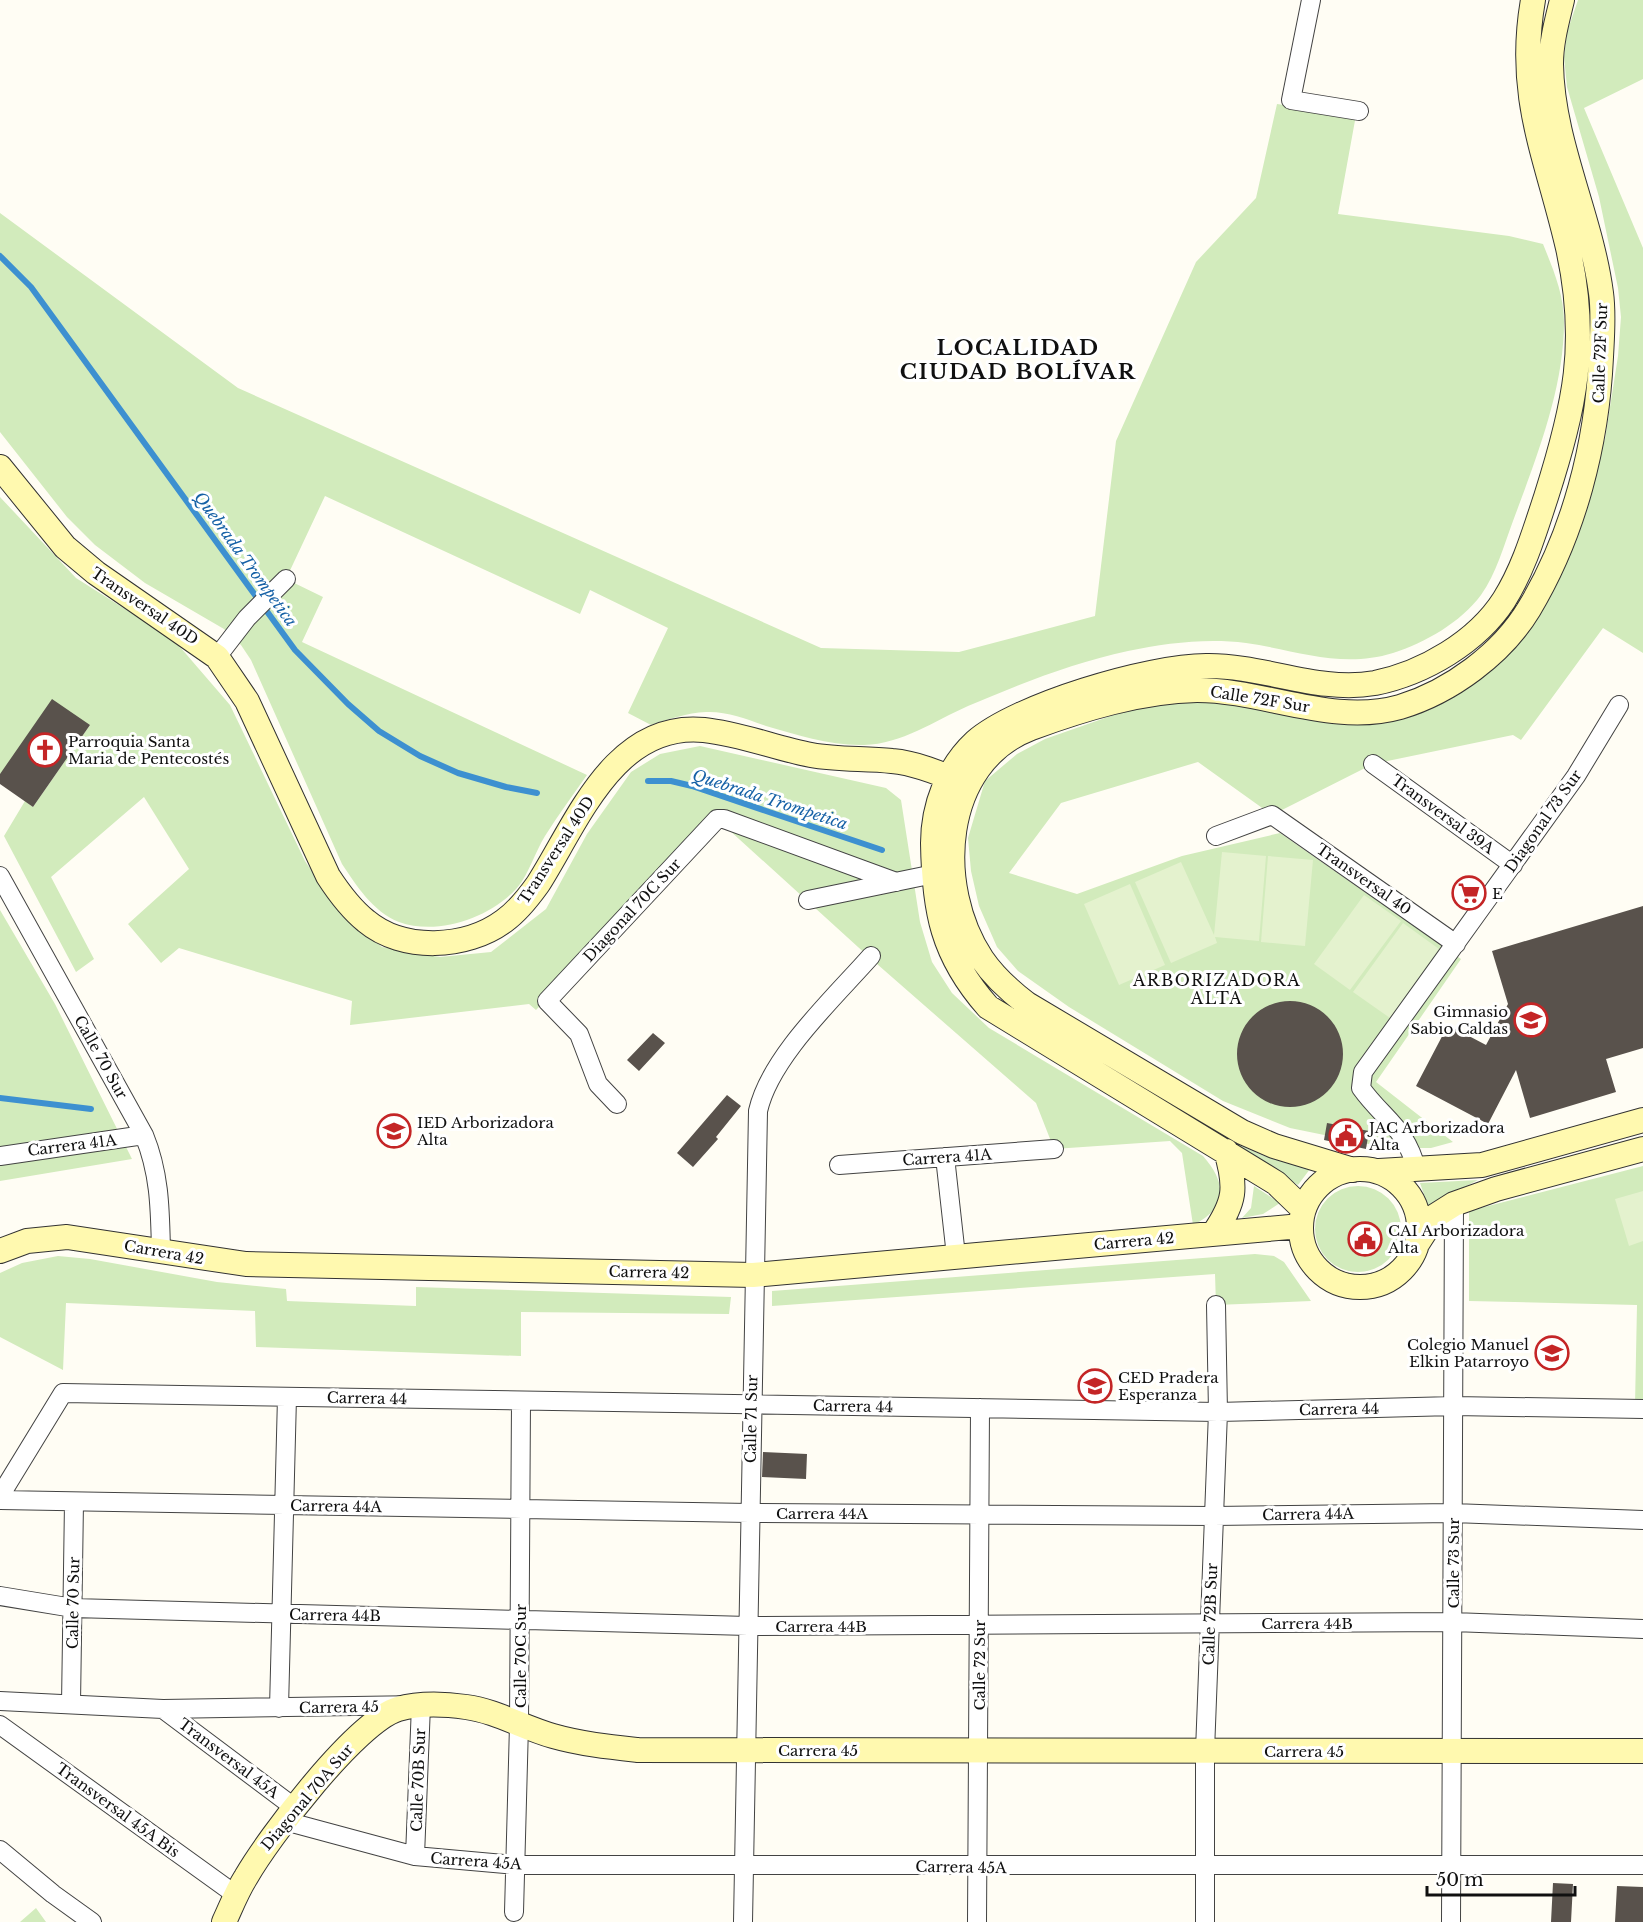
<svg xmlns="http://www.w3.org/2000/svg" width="1643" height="1922" font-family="'Libre Baskerville',serif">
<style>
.green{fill:#d2ebbc}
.pitch{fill:#e4f2ce}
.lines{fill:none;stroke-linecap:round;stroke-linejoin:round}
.stream{stroke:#3d90d0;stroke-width:6}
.building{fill:#59524c}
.street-casing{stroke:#434343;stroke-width:20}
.secondary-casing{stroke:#323232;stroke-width:26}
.street{stroke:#fff;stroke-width:18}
.secondary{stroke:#fff9af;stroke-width:24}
.labels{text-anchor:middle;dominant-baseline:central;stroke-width:6;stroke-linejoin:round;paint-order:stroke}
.street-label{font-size:15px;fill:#101010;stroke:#fff}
.poi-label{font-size:15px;fill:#101010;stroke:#fff;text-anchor:start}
.water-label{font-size:16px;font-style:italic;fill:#1661a6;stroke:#fff}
.neighbourhood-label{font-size:16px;letter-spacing:1.5px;fill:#101010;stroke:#fff}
.district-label{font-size:21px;font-weight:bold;letter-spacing:1.5px;fill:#101010;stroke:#fff}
</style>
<rect width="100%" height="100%" fill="#fffdf4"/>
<path class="green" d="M1578,0h65v79l-59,29 59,140v405l-40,-25 -82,112 -8,-5 -140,29 -101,51 -74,-53 -137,41 -52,70 68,21 105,-38 98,-23 181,126 -85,123 77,60 -22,6h-43l-98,-20 -67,-27 -154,-94 -51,-36 -21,-24 -18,-41 -8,-35 -3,-33 17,-57 32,-27 28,-15 100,-35 72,-4 115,16 124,-35 97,-103 52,-139 13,-83 3,-39 -3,-29 -19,-91 -32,-110 -3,-30 3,-25z
M1277,104l79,11 -18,99 171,22 34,8c10,25 21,50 21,78 0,67 -28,137 -51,199 -9,24 -17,53 -32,74 -20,27 -56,48 -88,58 -52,16 -97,-3 -147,-10 -39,-5 -80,0 -118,8 -55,12 -109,33 -160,55 -34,15 -66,38 -104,39 -33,1 -67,-10 -98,-19 -19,-7 -40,-15 -60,-14 -19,1 -37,7 -55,13l-23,-12 40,-85 -78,-38 -10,24 -255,-118 -39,83 37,18 -21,45 285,133c-14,20 -29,40 -42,61 -10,16 -16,38 -28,52 -27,30 -79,48 -118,34 -26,-10 -43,-37 -57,-58l-91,-204 -10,-15 -17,-16 -79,-46 -50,-38 -28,-28 -67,-85v-219l238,175 583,260 138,4 136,-36 21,-175 80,-179 60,-64z
M0,497l76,81 98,62 56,65 75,156 30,45 47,41 58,10 51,-5 55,-43 41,-75 44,-62 29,-18 40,-8 186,42 15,12 19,122 12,40 20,31 37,35 214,128c24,27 25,52 -10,69l-11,-72 -12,-12 -116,8 -18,-46 -167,-146 -152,-138 -181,191 -7,-6 -179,21 2,-24 -173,-53 -18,15 -33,-39 61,-55 -45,-72 -93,80 43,82 -18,13 -72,-136 21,-35 8,6 57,-82 -90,49z
M0,910l55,94 77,155 -132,22z
M1224,1138l40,18 46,13 -12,16z
M1643,1166v240l-8,-1 2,-100 -168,-4v-90z
M1478,1180l-50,26 -8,-23z
M1315 1229a43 43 0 1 1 86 0a43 43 0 1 1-86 0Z
M1254,1186l26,17 -17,11 -21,4 9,-10z
M1255,1254l19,2 10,6 27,39 -95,4 -1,-31 -443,32v-15z
M58,1256l32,3 127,23 69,7 1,12 129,5v-19l315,10 -2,17 -208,-2v44l-265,-9 -1,-36 -189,-8 -3,67 -63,-33v-64l22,-10z
M36,1908l10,14h-26z"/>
<path class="pitch" d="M1222,852l44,4 -7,85 -44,-4 2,6 -46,20 -36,-81 46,-20 33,73z
M1268,856l45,4 -8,86 -44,-4z
M1130,884l35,81 -46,20 -35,-81z
M1364,895l37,26 -51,69 -36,-26z
M1403,923l36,26 -49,69 -37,-26z
M1643,1191v50l-14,5 -14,-47z"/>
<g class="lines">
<path class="stream" d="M0,256l31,31 264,363 53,54 31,27 41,25 38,17 48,14 31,6
M648,781h23l21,5 190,64
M0,1098l91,11"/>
</g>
<path class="building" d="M52,699l38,26 -57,82 -33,-23v-10z
M1643,906v142l-37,11 10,33 -86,26 -14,-48 -28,54 -72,-38 32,-61 38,20 22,-41 -16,-53z
M1237 1054a53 53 0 1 1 106 0a53 53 0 1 1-106 0Z
M653,1033l12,10 -26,28 -12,-11z
M727,1095l14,11 -25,31 2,2 -25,28 -16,-14z
M1327,1123l42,8 -3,18 -42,-9z
M1376,1227l2,23 -25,2 -2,-23z
M763,1452l44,2 -1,25 -44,-2z
M1553,1883l20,1 -2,38h-20z
M1617,1886l26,1v35h-28z"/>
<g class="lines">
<g class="street-casing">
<path id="street" d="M1311,0l-20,100 68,11
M217,657l30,-39 39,-39
M1373,764l140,101
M1216,836l56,-21 184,129
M0,876l144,259c16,39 16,75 17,116
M808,900l126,-26
M617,1104l-19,-20 -19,-50 -32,-33 170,-182h7l172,63
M0,1156l144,-21
M945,1157l11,99
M839,1165l215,-16
M1417,1171c-11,-44 -33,-51 -56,-83l2,-16 213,-296 43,-71
M0,1496l63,-103 1155,19 236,-6 189,3
M0,1500l749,13 465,3 239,-3 190,7
M0,1596l73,12 675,18 705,-4 190,7
M0,1701l163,8 258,-4 -6,151
M71,1704l3,-202
M279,1708l8,-311
M163,1709l132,99
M0,1725l236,170
M285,1821l130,35 101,9h1127
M0,1850l53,44 39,28
M514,1912l5,-187 2,-324
M743,1922l15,-811c12,-54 76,-113 113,-155
M977,1922l3,-514
M1205,1922v-171l13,-339 -2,-107
M1451,1922l3,-718"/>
</g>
<g class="secondary-casing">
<path id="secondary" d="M0,467l65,80 31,26 121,84 30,44 81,175c11,17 23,33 38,45 37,31 100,28 138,0 14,-10 24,-23 34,-37 39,-61 76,-163 166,-154 37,4 71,18 107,25 27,5 54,3 81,6 24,2 48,12 70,22
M1301 1228a59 59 0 1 1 118 0a59 59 0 1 1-118 0Z
M1353,1170l-79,-24 -32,-14 -215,-128c-17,-13 -32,-26 -45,-45 -48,-72 -42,-196 49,-231 52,-19 110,-37 166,-38 67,0 136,36 203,17 50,-15 102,-53 129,-98 45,-75 68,-165 72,-252 1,-21 3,-43 0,-64 -10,-77 -49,-151 -50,-229 0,-22 6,-43 11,-64
M1379,1171l103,-6 161,-45
M1303,1209l-27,-26 -288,-176c-46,-52 -54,-97 -55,-164 0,-37 15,-76 42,-101 42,-37 174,-76 231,-76 58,-1 111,27 169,17 49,-10 102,-41 129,-83 20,-32 30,-67 42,-103 29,-91 43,-154 22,-249 -21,-91 -52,-151 -35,-248
M1214,1233c21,-31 23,-45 12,-82
M1417,1244l18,-28 19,-12 42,-15 147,-40
M0,1251l27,-10 40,-4 179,27 507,11 548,-49
M224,1922c7,-15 13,-31 22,-45 23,-40 110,-155 152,-168 21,-6 47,-5 68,-2 30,4 58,21 87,29 28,8 57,11 85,14l1005,1"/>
</g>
<use href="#street" class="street"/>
<use href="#secondary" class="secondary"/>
</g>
<defs>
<g id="church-ring" transform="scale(1.725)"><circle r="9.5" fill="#fff" stroke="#c42526" stroke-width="1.5"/><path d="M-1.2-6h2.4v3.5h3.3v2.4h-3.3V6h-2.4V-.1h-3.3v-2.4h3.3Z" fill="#c42526"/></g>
<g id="supermarket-ring" transform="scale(1.725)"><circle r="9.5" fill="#fff" stroke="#c42526" stroke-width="1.5"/><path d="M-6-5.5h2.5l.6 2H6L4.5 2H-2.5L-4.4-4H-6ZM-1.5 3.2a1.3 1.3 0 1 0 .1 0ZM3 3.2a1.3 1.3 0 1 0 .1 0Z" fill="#c42526"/></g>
<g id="school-ring" transform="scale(1.725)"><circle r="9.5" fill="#fff" stroke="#c42526" stroke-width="1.5"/><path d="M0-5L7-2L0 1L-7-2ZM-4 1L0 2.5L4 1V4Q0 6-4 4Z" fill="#c42526"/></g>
<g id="university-ring" transform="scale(1.725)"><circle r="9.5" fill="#fff" stroke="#c42526" stroke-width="1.5"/><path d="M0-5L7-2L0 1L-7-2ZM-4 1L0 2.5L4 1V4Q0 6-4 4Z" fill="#c42526"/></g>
<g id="civic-ring" transform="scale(1.725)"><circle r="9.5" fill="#fff" stroke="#c42526" stroke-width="1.5"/><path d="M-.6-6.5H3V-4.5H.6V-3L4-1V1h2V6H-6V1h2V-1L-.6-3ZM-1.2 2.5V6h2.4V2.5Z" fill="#c42526"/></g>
</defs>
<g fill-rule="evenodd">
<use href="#church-ring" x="45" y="750"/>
<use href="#supermarket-ring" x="1469" y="893"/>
<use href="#school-ring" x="1531" y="1020"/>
<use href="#university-ring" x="394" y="1131"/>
<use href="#civic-ring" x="1346" y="1136"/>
<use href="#civic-ring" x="1365" y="1239"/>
<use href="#school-ring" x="1552" y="1353"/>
<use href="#school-ring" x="1095" y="1386"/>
</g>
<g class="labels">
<g class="street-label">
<text transform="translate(1600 353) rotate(-88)">Calle 72F Sur</text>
<text transform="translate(145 606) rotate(34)">Transversal 40D</text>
<text transform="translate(1260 699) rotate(9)">Calle 72F Sur</text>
<text transform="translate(1443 814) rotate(36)">Transversal 39A</text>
<text transform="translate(1543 821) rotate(-55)">Diagonal 73 Sur</text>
<text transform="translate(556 850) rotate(-57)">Transversal 40D</text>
<text transform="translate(1364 879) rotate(35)">Transversal 40</text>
<text transform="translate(632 910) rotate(-47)">Diagonal 70C Sur</text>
<text transform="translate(101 1057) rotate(61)">Calle 70 Sur</text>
<text transform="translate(72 1145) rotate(-7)">Carrera 41A</text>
<text transform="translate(947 1157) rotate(-4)">Carrera 41A</text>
<text transform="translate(1134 1241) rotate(-5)">Carrera 42</text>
<text transform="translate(164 1252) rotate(10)">Carrera 42</text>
<text transform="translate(649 1272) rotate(1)">Carrera 42</text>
<text transform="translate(367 1398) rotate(1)">Carrera 44</text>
<text transform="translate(853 1406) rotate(1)">Carrera 44</text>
<text transform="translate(1339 1409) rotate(-1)">Carrera 44</text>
<text transform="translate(751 1419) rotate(-89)">Calle 71 Sur</text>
<text transform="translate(336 1506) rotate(1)">Carrera 44A</text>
<text x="822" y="1513">Carrera 44A</text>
<text transform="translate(1308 1514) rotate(-1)">Carrera 44A</text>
<text transform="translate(1453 1563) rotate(-90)">Calle 73 Sur</text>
<text transform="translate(73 1603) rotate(-89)">Calle 70 Sur</text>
<text transform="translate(1210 1614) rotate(-88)">Calle 72B Sur</text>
<text transform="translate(335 1615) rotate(1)">Carrera 44B</text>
<text x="1307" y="1623">Carrera 44B</text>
<text x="821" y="1626">Carrera 44B</text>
<text transform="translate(520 1656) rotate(-90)">Calle 70C Sur</text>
<text transform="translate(979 1665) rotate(-90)">Calle 72 Sur</text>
<text transform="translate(339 1707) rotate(-1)">Carrera 45</text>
<text x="818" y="1750">Carrera 45</text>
<text x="1304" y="1751">Carrera 45</text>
<text transform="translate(229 1758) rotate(37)">Transversal 45A</text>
<text transform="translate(418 1780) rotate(-88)">Calle 70B Sur</text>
<text transform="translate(307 1797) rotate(-50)">Diagonal 70A Sur</text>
<text transform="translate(118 1810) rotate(36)">Transversal 45A Bis</text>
<text transform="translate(476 1861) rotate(4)">Carrera 45A</text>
<text transform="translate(961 1867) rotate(1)">Carrera 45A</text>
</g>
<g class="poi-label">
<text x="68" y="741">Parroquia Santa<tspan x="68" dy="17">Maria de Pentecostés</tspan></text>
<text x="1492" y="893">E</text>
<text x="1508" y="1011" text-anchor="end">Gimnasio<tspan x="1508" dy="17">Sabio Caldas</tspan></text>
<text x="417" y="1122">IED Arborizadora<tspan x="417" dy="17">Alta</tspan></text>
<text x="1369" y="1127">JAC Arborizadora<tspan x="1369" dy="17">Alta</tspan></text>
<text x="1388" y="1230">CAI Arborizadora<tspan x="1388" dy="17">Alta</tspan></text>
<text x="1529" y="1344" text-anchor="end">Colegio Manuel<tspan x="1529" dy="17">Elkin Patarroyo</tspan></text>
<text x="1118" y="1377">CED Pradera<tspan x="1118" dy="17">Esperanza</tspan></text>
</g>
<g class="water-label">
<text transform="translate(246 559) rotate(54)">Quebrada Trompetica</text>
<text transform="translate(770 799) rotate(18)">Quebrada Trompetica</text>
</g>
<g class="neighbourhood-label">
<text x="1217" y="980">ARBORIZADORA<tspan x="1217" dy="18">ALTA</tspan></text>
</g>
<g class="district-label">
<text x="1018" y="348">LOCALIDAD<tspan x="1018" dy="24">CIUDAD BOLÍVAR</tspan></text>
</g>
</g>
<path d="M1427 1886v9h148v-9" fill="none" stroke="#101010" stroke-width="3"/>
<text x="1436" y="1886" font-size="18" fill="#101010" stroke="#ffffff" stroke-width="4.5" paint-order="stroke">50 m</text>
</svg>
